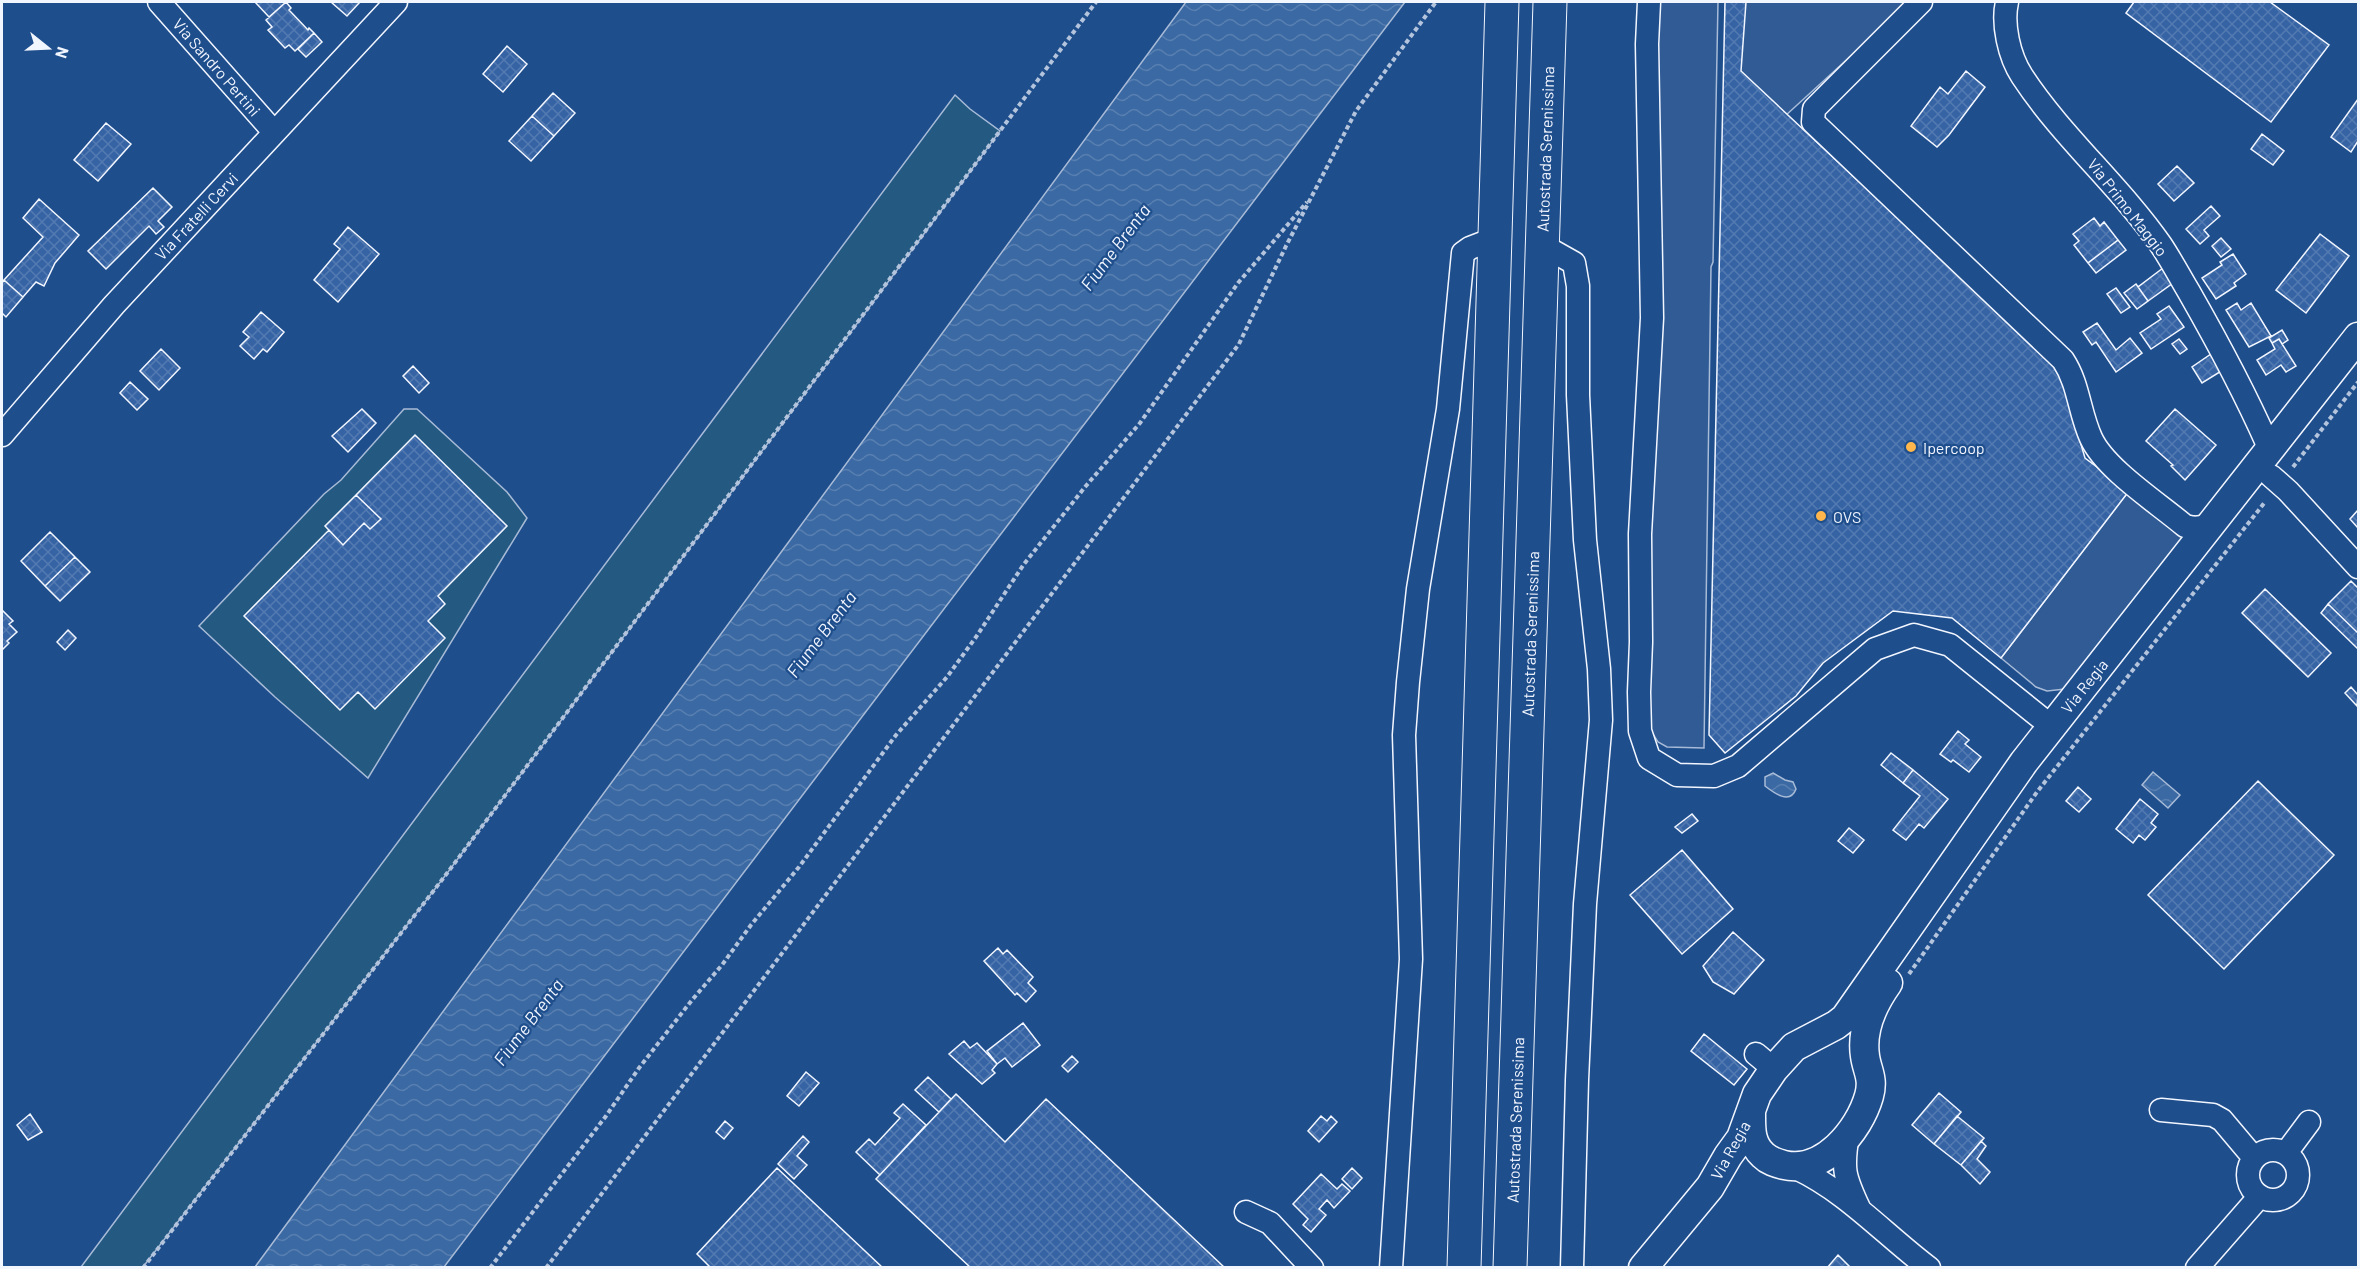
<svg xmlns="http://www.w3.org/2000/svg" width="2360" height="1269" font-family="Barlow,sans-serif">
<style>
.grass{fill:#245a82;stroke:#a8bbd7;stroke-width:1.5}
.parking{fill:#305b95;stroke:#a8bbd7;stroke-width:1.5}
.water{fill:url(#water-waves);stroke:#a8bbd7;stroke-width:1.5}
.building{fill:url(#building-cross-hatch);stroke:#f2f6ff;stroke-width:1.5}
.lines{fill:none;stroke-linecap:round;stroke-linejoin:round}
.minor-casing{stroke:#f2f6ff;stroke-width:25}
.major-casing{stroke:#f2f6ff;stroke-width:31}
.highway-casing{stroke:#f2f6ff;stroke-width:35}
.path{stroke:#b3c4dc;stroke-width:4;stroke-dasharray:4.5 3;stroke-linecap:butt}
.minor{stroke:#1f4e8c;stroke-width:22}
.major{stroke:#1f4e8c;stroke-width:28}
.highway{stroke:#1f4e8c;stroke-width:33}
.poi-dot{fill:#ffb74d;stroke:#1f4e8c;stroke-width:2}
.labels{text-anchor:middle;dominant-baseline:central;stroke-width:4.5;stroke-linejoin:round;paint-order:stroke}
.street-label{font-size:16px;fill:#f2f6ff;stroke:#1f4e8c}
.poi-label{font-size:16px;fill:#f2f6ff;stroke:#1f4e8c;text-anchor:start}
.water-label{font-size:18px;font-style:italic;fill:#f2f6ff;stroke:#1f4e8c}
</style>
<defs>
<pattern id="water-waves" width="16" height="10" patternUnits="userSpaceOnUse" patternTransform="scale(1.5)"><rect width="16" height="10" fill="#3b69a3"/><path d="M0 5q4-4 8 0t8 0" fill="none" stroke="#587fb1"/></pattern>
<pattern id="building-cross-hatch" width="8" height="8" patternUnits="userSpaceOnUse" patternTransform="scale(1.5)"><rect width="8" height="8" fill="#3563a3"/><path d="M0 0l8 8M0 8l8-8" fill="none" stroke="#537ab1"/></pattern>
</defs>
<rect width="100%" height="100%" fill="#1f4e8c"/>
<path class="grass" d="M955,95l15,14 30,22 -68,92 -484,649 -305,395h-62c289,-392 585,-779 874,-1172z
M404,409h13l90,83 20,26 -159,260 -93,-81 -76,-71 125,-132 17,-14z"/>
<path class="parking" d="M1657,2h61l-5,260 -2,5 -7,481 -37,-1 -9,-5 -7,-11 -3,-83z
M1738,2h172l-125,114 -48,-46z
M2129,491l57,41 -2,12 -119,145 -18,2 -11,-4 -35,-29z"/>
<path class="water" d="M1186,2h219l-961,1265h-189z
M2153,772l27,23 -12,13 -26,-23z
M1773,773l12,7 8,2 3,7c-6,16 -22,4 -31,-3v-9z"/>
<path class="building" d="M255,2h31l-17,15z
M286,2l5,6 -2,2 19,20 1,-2 5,5 -19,18 -6,-6 -4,3 -17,-18 4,-3 -6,-7z
M331,2h29l-13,14z
M1725,2h21l-5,69 318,298 26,89 44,33 -128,167 -49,-40 -59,-7 -70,52 -27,33 -71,57 -16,-18z
M2134,2h136l59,43 -58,77 -145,-109z
M314,33l8,9 -16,15 -8,-8z
M507,46l20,18 -24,28 -20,-18z
M1966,71l19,16 -36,48 -12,12 -26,-21 29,-39 8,7z
M553,93l22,20 -21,23 -22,-20z
M2358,99v42l-7,11 -20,-15z
M532,116l22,20 -23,25 -22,-20z
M106,123l25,21 -33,37 -24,-21z
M2262,134l22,17 -11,14 -22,-16z
M2177,166l17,17 -20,18 -16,-17z
M153,188l19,19 -14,14 6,6 -8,7 -7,-8 -43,43 -18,-18z
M39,199l40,36 -24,28 -11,23 -8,-4 -13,15 -19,-17 39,-43 -20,-19z
M2211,206l9,10 -16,14 5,6 -9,8 -14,-15z
M2094,218l6,8 4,-4 14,18 -30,23 -14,-18 5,-4 -6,-7z
M348,227l31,27 -41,48 -24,-22 26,-31 -6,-5z
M2320,234l29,22 -43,57 -30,-23z
M2221,238l10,11 -10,8 -9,-11z
M2118,240l8,10 -30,23 -8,-10z
M2233,254l13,20 -12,9 2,3 -20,13 -14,-21 20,-13 -2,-3z
M2163,268l10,15 -25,18 -10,-14z
M4,280l19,17 -17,20 -4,-4v-30z
M2136,284l12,17 -11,8 -13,-16z
M2116,288l14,19 -9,6 -14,-19z
M2237,303l4,7 10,-7 20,33 -22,11 -23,-37z
M2169,306l15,21 -33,22 -11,-16 21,-14 -4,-5z
M261,312l23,20 -17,20 -4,-3 -9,10 -14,-13 9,-9 -6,-5z
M2097,323l19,27 14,-12 12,15 -26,19 -20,-30 -4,3 -9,-13z
M2282,330l6,10 -6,4 -3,-5 -7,4 -3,-5z
M2179,339l8,10 -7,5 -8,-10z
M2279,339l17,27 -10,6 -5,-7 -15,10 -9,-15 18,-11 -3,-6z
M161,349l19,19 -21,22 -19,-19z
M2211,354l12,16 -21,13 -10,-16z
M413,366l16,17 -10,10 -16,-17z
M130,382l18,17 -11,11 -17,-17z
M362,409l14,14 -28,29 -16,-16z
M2175,409l41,36 -31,35 -14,-14 2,-1 -27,-24z
M415,435l92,91 -69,70 7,8 -17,17 17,17 -70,71 -17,-17 -18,18 -96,-94 85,-86 14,15 21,-22 6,6 11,-10 -25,-24z
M356,495l25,24 -11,10 -6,-6 -21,22 -18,-19z
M2358,510v18l-8,-9z
M50,532l25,25 -30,29 -24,-25z
M75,557l15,15 -30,29 -15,-15z
M2351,581l7,7v45l-30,-29z
M2265,589l66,64 -23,24 -66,-64z
M2328,604l30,29v16l-37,-36z
M2,610l11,11 -4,3 8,8 -10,9 2,2 -7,7z
M68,630l8,8 -11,12 -8,-8z
M2351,687l7,8 -1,11 -12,-13z
M1958,731l11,9 -4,4 16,13 -12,15 -16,-12 -2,2 -11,-8z
M1891,753l22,17 -10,13 -22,-18z
M1913,770l35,29 -24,29 -5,-4 -13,16 -13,-10 27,-34 -17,-13z
M2258,781l76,74 -110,114 -76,-74z
M2078,787l13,12 -12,13 -13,-11z
M2140,799l18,15 -7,9 5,4 -11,13 -6,-5 -6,8 -17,-14z
M1692,814l6,7 -16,12 -7,-6z
M1849,828l15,12 -11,13 -15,-12z
M1682,850l51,59 -51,45 -52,-59z
M1733,932l31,28 -30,34 -21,-12 -10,-16z
M998,948l5,6 4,-4 26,27 -5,6 8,8 -10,11 -9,-9 -2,2 -31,-34z
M1023,1023l17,22 -28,22 -7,-9 -8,6 -10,-13z
M1704,1034l43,35 -13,16 -43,-34z
M964,1041l6,7 7,-5 20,21 -5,6 3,3 -13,11 -33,-30z
M1072,1056l6,6 -10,10 -6,-6z
M806,1072l13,11 -20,23 -12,-10z
M928,1077l23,22 -12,13 -24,-22z
M1939,1093l22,19 -27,32 -22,-19z
M956,1094l49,48 41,-43 179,169h-254l-95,-89z
M903,1104l23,21 -46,50 -24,-23 13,-13 6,6 25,-27 -6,-5z
M30,1114l12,18 -14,8 -11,-15z
M1321,1116l6,5 4,-5 6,6 -18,20 -11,-11z
M1957,1116l27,22 -23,27 -27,-21z
M725,1121l8,7 -9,11 -8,-7z
M803,1136l6,6 -12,14 10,9 -13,14 -16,-15z
M1981,1141l5,5 -9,13 13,13 -10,12 -19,-19z
M777,1168l106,100h-172l-14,-14z
M1352,1168l10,10 -10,11 -10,-10z
M1321,1174l16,15 5,-5 8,7 -16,17 -7,-8 -8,9 7,6 -15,17 -8,-7 5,-6 -15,-15z
M1838,1255l13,13h-24z"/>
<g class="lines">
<g class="minor-casing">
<path id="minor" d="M159,2l115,130
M1649,2l-2,42 5,274 -12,216 1,108 -2,50 1,39 9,27 28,17 37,1 24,-10 137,-117 39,-14 36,10 101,81
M1921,2l-107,107 -1,13 250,238c16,24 16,52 28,78 14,31 67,65 94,88l9,2 17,-2
M2007,2c-5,22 2,54 15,74 40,61 97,109 139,169 10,15 19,32 28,47 28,49 55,99 78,151l5,6
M1542,245l32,18 4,23v109l7,145 14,129 2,51 -16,184 -8,176 -5,188
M2,435l112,-130 282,-303
M2271,476l17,15 70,76
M1756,1054l18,15
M2161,1110l52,5 9,5 32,38
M1848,1134c-6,35 -4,42 11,74
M2248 1175a25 25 0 1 1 50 0a25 25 0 1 1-50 0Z
M2286,1153l23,-31
M1796,1168c51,24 88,66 133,100
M1246,1212l24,11 42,45
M1391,1268l20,-309 -7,-224 4,-53 10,-93 30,-180 15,-156 7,-5 26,-10
M2197,1268l63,-72"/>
</g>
<g class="major-casing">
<path id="major" d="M1751,1112c0,16 -1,31 12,43 6,6 13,8 21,10 39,9 75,-34 85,-69 5,-18 -2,-25 -4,-40 -4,-27 8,-52 23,-73
M1643,1268l67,-81 18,-31 13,-18 16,-44 17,-25 20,-22 42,-22 9,-7 179,-256 334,-425"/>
</g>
<g class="highway-casing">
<path id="highway" d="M1464,1268l38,-1266
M1510,1268l40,-1266"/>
</g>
<path class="path" d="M2293,467l65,-85
M1909,974l128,-182 228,-290
M143,1268l305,-396 648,-870
M490,1268l116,-152 33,-48 53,-68 30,-35 29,-40 48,-58 97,-132 51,-58 29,-40 48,-73 61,-77 55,-64 98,-140 69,-81
M546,1268l693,-924 47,-98 70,-135 80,-109"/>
<use href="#minor" class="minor"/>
<use href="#major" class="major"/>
<use href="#highway" class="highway"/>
</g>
<g class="poi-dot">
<circle cx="1911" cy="447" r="6"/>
<circle cx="1821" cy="516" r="6"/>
</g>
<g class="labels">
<g class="street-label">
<text transform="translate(217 67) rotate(49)">Via Sandro Pertini</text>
<text transform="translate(1545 149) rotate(-88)">Autostrada Serenissima</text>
<text transform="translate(2128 207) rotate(52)">Via Primo Maggio</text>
<text transform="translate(196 216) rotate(-47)">Via Fratelli Cervi</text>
<text transform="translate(1530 634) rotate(-88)">Autostrada Serenissima</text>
<text transform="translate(2084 686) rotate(-51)">Via Regia</text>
<text transform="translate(1515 1120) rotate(-88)">Autostrada Serenissima</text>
<text transform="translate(1730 1150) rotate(-61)">Via Regia</text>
</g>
<g class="poi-label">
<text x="1923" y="447">Ipercoop</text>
<text x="1833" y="516">OVS</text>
</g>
<g class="water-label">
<text transform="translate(1115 247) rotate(-53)">Fiume Brenta</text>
<text transform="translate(821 634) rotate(-53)">Fiume Brenta</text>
<text transform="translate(528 1022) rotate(-53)">Fiume Brenta</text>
</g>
</g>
<rect width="2360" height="1269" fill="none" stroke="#f2f6ff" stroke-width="6"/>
<g transform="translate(48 48) rotate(108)" stroke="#1f4e8c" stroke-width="4.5" paint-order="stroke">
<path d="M0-4.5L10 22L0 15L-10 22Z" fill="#f2f6ff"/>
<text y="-9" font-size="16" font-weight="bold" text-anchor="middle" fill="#f2f6ff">N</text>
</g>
</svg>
